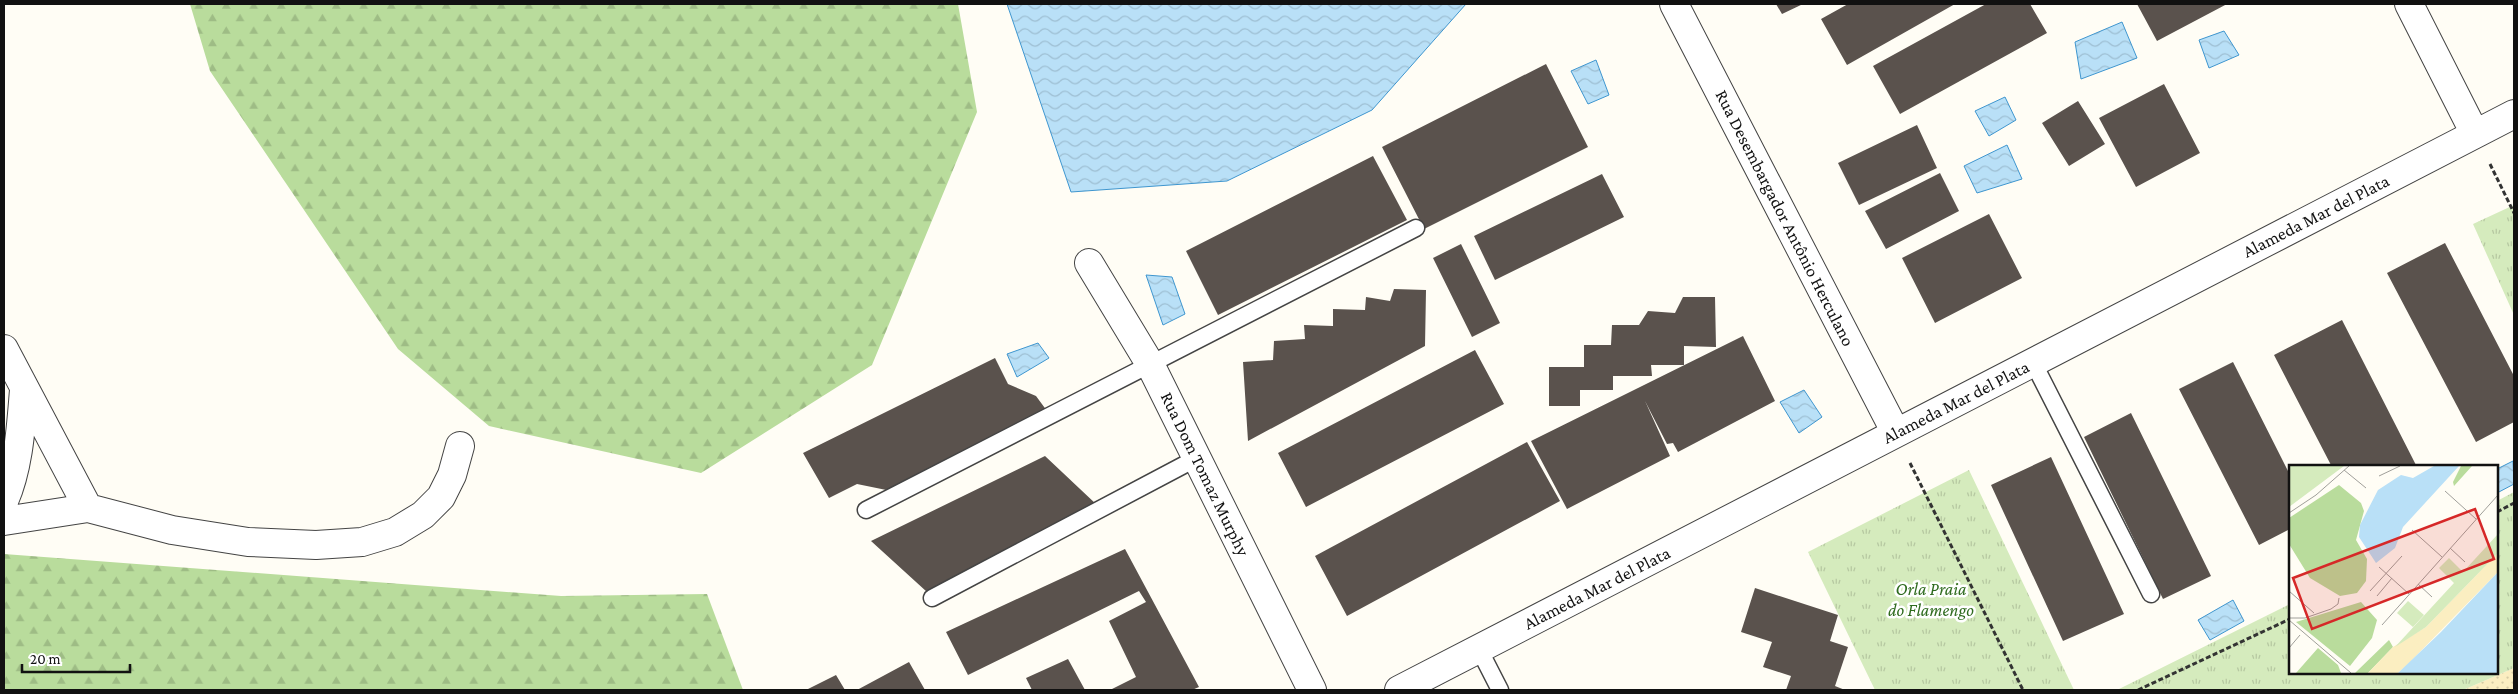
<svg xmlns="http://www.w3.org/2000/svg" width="2518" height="694" font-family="'Crimson Pro',serif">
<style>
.forest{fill:url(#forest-firs)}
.sand{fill:url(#sand-dots)}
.park{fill:url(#park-tufts)}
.water{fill:url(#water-waves);stroke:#3f96cf}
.building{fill:#5a524d}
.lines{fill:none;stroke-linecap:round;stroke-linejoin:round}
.lane-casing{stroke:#444;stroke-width:19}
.street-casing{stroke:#444;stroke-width:30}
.path{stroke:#333;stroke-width:3;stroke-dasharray:5 2.5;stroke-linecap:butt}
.lane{stroke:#fff;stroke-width:16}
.street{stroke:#fff;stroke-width:28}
.labels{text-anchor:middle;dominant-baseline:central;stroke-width:5;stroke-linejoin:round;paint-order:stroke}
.street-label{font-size:18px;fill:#111;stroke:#fff}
.park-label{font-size:18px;font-style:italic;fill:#2f6b1f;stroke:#fff}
.inset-road{fill:none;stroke:#a09f9a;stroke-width:1}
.view{fill:#d62828;fill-opacity:0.15;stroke:#d62828;stroke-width:2.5}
.inset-edge{fill:none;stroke:#111;stroke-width:2.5}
</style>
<defs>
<pattern id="forest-firs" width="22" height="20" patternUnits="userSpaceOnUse" patternTransform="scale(1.25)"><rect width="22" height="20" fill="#b9dc9c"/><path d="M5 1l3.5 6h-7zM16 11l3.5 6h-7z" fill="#9ebc85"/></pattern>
<pattern id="sand-dots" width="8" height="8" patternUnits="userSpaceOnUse" patternTransform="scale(1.25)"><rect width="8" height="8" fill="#fbeec1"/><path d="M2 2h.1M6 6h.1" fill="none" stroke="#d6cba5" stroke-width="1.8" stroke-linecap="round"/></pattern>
<pattern id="park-tufts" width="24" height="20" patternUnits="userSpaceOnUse" patternTransform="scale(1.25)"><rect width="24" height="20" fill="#d5ebbd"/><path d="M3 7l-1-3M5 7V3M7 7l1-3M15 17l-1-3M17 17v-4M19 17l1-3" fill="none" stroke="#b6c8a1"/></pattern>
<pattern id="water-waves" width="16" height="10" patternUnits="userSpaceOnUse" patternTransform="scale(1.25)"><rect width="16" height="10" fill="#b9e0f7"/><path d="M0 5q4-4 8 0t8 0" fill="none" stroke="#9ebfd3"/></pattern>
</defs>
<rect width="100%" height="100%" fill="#fffdf5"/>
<path class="forest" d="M190,4h768l19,108 -105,253 -171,108 -212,-47 -91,-77 -188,-278z
M4,554l557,42 146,-2 36,96h-739z"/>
<path class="sand" d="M2514,668v22h-51z"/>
<path class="park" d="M2514,205v110l-41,-91z
M1969,470l105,220h-199l-67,-138z
M2514,492v176l-51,22h-346l173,-86v69h207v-172z"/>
<path class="water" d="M1007,4h459l-94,106 -145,71 -156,11z
M2122,22l15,36 -56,21 -6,-37z
M2224,31l15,24 -30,13 -10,-28z
M1596,60l13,35 -21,9 -17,-33z
M2005,97l11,23 -27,16 -14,-25z
M2007,145l15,34 -45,14 -13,-27z
M1146,275l26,2 13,37 -22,11z
M1038,343l11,15 -32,19 -10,-23z
M1804,390l18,27 -23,16 -19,-31z
M2513,461l1,23 -17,9v-24z
M2233,600l11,21 -34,19 -12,-20z"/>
<path class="building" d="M1776,4h27l-21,10z
M1848,4h107l-108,61 -26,-46z
M1986,4h44l17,29 -147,81 -27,-48z
M2137,4h90l-70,37z
M1546,64l42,83 -164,82 -42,-82z
M2164,84l36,69 -64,34 -37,-69z
M2078,101l27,43 -36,22 -27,-43z
M1917,125l20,43 -78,37 -21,-42z
M1373,156l34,64 -189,95 -32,-64z
M1940,173l19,38 -73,38 -21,-38z
M1602,174l22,43 -129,63 -21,-44z
M1989,214l33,64 -87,45 -33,-65z
M2445,243l69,133v46l-38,20 -89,-169z
M1461,244l39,79 -28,14 -39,-79z
M1394,289l32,1 -1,56 -177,95 -5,-79 30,-2 1,-19 31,-2 -1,-14 29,1v-17l32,1 1,-13 24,4z
M1683,297h32l1,50 -32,-1v19h-33l1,11h-39v14h-33v16h-31v-39h35v-22h27l1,-20h27l9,-14 27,2z
M2342,320l75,147h-85l-58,-112z
M1743,336l32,65 -97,51 -5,-9 -6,1 -22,-43 25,55 -103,53 -36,-68z
M1475,350l29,54 -198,103 -28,-54z
M995,358l13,26 28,12 14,19 -149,78 -44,-9 -28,14 -26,-45z
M2233,362l57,113v54l-31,16 -80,-156z
M2131,413l80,163 -48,23 -79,-162z
M1527,442l33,59 -213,115 -32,-60z
M1045,456l52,49 -170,87 -56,-51z
M2051,457l73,157 -61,27 -72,-156z
M1125,549l74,138 -7,3h-82l26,-13 -27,-56 37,-19 -7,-11 -171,84 -22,-43z
M1755,588l83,27 -8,26 18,6 -13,39 10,4h-59l5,-14 -28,-9 9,-25 -31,-10z
M1068,659l17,31h-53l-6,-12z
M909,662l16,28h-68z
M836,675l9,15h-39z"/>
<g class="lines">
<g class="lane-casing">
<path id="lane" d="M2033,362l118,232
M866,510l550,-282
M932,598l265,-140
M1479,649l21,41"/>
</g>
<g class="street-casing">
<path id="street" d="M1674,4l222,429
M2409,4l66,130
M1089,263l61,101 162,326
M4,349l84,159
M4,501c15,-34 17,-75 20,-111
M4,521l84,-13 84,22 76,12 68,3 46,-3 33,-10 28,-17 18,-18 11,-22 8,-29
M1399,690l1115,-576"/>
</g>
<path class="path" d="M2490,164l24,49
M1910,463l113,227
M2497,512l17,-9
M2138,690l152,-71"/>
<use href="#lane" class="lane"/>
<use href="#street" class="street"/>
</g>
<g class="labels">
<g class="street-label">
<text transform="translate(2316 216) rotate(-27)">Alameda Mar del Plata</text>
<text transform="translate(1785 218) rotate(63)">Rua Desembargador Antônio Herculano</text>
<text transform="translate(1956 402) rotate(-27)">Alameda Mar del Plata</text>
<text transform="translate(1205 474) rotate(64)">Rua Dom Tomaz Murphy</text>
<text transform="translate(1597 588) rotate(-27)">Alameda Mar del Plata</text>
</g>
<g class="park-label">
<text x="1931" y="589">Orla Praia<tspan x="1931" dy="21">do Flamengo</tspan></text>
</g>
</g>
<g transform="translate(2289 465)">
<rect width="209" height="209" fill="#fffdf5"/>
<path d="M0,1h55l-55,41zM119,136l16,14 -11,12 -16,-14z" fill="#d5ebbd"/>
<path d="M172,1h11l-18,20 -1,-4zM50,20l22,18 3,8 -8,29 11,19 -1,22 -9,12 -17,3 -30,-18 -21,-34v-26zM72,137l16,18 -5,18 -22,28 -54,-44zM100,175l4,7 -25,26h-13zM29,183l20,17 3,8h-45z" fill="#b9dc9c"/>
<path d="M209,88v19l-88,90 -12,11h-30l25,-26 33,-20z" fill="#fbeec1"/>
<path d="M209,69v19l-72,74 -31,20 59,-64 -15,-15 10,-10 14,14z" fill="#d5ebbd"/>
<path d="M145,1h25l-56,61 -8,21 -19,15 -17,-26 1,-12 18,-35 23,-15 12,3zM209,107v101h-100l43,-41z" fill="#b9e0f7"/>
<path class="inset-road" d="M55,5l22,18M90,11l21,-10M156,26l31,28M0,48l27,-18 33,-29M123,65l30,27M161,83l15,14M90,102l30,27M129,119l14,13M0,126l25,22M81,126l32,-35M88,131l15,-18M0,153h16l26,-9 7,-5 1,-6M0,155l62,53M93,160l116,-130M0,183l11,-13"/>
<path class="view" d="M186,44l19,50 -182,70 -19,-51z"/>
<rect width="209" height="209" class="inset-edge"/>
</g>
<rect width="2518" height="694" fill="none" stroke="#111111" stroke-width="10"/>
<path d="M22 664v8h108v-8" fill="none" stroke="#111111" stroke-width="2.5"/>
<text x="30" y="664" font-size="15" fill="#111111" stroke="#ffffff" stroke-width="4" paint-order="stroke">20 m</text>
</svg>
